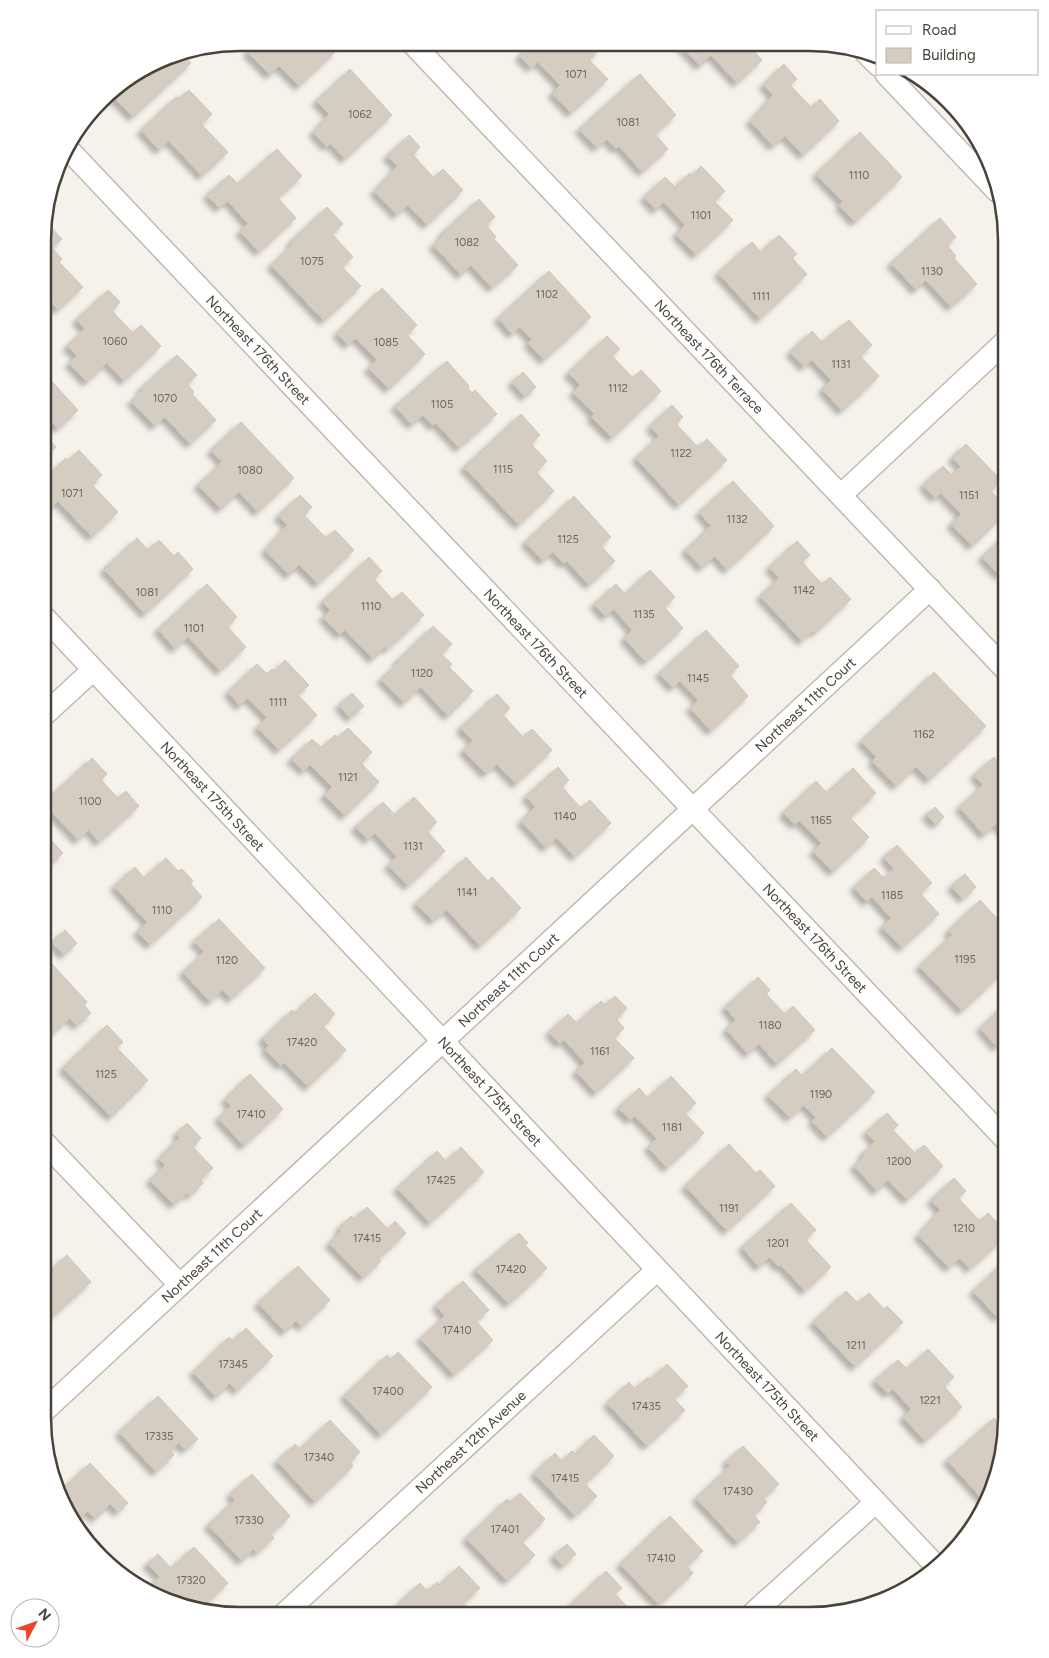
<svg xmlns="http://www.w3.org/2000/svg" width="1049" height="1658" font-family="Figtree,sans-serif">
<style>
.building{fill:#d5cdc2;stroke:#d0c5b5;filter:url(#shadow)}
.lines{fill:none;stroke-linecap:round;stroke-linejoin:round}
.minor-casing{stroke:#c0b9af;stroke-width:24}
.minor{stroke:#fff;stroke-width:21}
.labels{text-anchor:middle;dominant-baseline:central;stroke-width:4.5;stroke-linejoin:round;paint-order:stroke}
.number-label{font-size:11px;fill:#6c655c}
.street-label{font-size:14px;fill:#49423a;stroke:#fff}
.rim{fill:none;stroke:#49423a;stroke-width:2.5}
</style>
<defs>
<filter id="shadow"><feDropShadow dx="-4.5" dy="4.5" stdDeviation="2.5" flood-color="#0004"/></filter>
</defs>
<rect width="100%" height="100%" fill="#f5f2ec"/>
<path class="building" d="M256,43h72l8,8 -37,35 -20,-20 -9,9 -23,-23z
M532,43h16l2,3 3,-3 42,1 5,5 -11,11 19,19 -37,34 -19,-20 8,-8 -22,-23 -7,6 -12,-12z
M679,44h69l14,16 -25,23 -26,-28 -11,11z
M182,54l9,9 -58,54 -19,-19 -4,5 -5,-5 5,-6 55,-35z
M784,64l13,15 -7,6 21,22 9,-8 19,22 -36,34 -18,-19 -12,10 -23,-25 23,-26 -10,-10z
M350,69l42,46 -47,44 -15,-16 -3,4 -14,-15 16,-18 -13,-13z
M640,74l36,41 -21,19 13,15 -26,23 -23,-26 -3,3 -9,-10 -10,9 -18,-19z
M189,90l23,24 -11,10 27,28 -26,24 -33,-35 -10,9 -18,-20 35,-33 2,2z
M860,132l42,45 -47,45 -16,-17 4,-3 -27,-28z
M409,135l11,12 -7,8 21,23 9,-9 20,21 -36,35 -19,-20 -11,10 -23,-24 23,-25 -10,-10z
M277,149l25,27 -24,22 18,20 -37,34 -19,-21 8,-7 -20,-23 -9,7 -12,-13 22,-20 9,9z
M701,166l24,25 -11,10 19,19 -37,35 -20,-21 9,-9 -21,-23 -8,8 -12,-13 21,-20 10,10 15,-14 2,3z
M479,199l16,18 -9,8 10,12 -2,2 24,26 -26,23 -21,-23 -10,10 -28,-30 10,-9 -2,-2z
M327,207l16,17 -11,10 21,23 -11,10 19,19 -37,35 -53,-56 21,-20 -2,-3z
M940,218l16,19 -9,8 9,11 -2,2 23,26 -26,23 -25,-27 -10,10 -25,-27z
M44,220l18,19 -10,9 10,11 -3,3 24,25 -25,23 -14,-15z
M779,235l18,19 -5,4 15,16 -47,45 -42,-46 34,-31 9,10z
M549,271l42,46 -47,43 -16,-17 4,-3 -12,-13 -8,7 -14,-16z
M382,288l35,37 -10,10 18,19 -36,35 -21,-21 9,-8 -21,-22 -8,7 -11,-12z
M108,290l12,12 -8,9 21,22 8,-8 20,21 -37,35 -17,-18 -20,19 -18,-19 8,-7 -10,-10 18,-17 -9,-9z
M849,320l23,25 -12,11 19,20 -37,35 -20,-22 9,-9 -19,-20 -8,7 -14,-15 22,-21 10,11z
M607,336l13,13 -8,7 21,22 8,-8 20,21 -49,47 -21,-21 3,-3 -21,-22 7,-7 -12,-12z
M177,355l20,20 -10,9 7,8 -2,2 24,26 -26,24 -25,-27 -10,9 -24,-25 11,-10 -2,-2z
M447,361l22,25 -1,2 4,5 3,-3 22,24 -38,34 -23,-25 -3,3 -10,-11 -11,10 -17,-19z
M523,372l13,15 -11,10 -13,-15z
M44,373l34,37 -20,19 -8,-9 -6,5z
M672,405l11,12 -7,7 22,23 9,-8 20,21 -48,45 -43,-47 23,-22 -9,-10z
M521,414l19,21 -9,9 16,17 -11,11 18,19 -35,34 -55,-58z
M241,422l53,56 -36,34 -19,-20 -18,17 -23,-24 24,-23 -11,-12z
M44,434l12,13 -12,11z
M966,444l35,36 -10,11 15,16v5l-34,34 -21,-22 10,-10 -20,-21 -6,5 -12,-13 20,-19 9,9 9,-8 -9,-9z
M79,450l23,25 -10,10 26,27 -26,25 -34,-36 -11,11 -3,-3v-29l22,-22 2,3z
M733,481l41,45 -47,44 -12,-14 -13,12 -17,-18 26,-24 -12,-14z
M300,495l12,12 -8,8 22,23 9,-8 19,20 -36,34 -19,-19 -10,10 -24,-25 22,-25 -9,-9z
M574,496l37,41 -10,9 14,15 -26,24 -22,-24 -3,3 -11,-12 -10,9 -18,-19z
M1006,534v35l-6,7 -18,-19z
M137,538l11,12 11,-10 15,16 4,-4 15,17 -48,45 -41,-45z
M797,541l13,14 -8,7 20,22 8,-7 21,22 -36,34 -2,-2 -11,10 -42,-45 19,-18 -10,-11z
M369,557l13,14 -8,8 19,21 9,-8 22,23 -36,34 -3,-2 -12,12 -28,-29 -5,5 -17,-18 7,-7 -8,-8z
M650,570l25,27 -11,10 19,21 -37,34 -22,-24 8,-8 -18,-21 -8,8 -12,-13 22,-20 9,10z
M207,584l30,33 -10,9 19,21 -26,24 -32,-34 -13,12 -17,-20z
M433,626l19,18 -11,10 11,10 -3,3 24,24 -25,25 -27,-29 -17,16 -23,-24 17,-16 -2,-1z
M706,630l33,36 -9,9 18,21 -37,35 -21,-23 8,-8 -18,-19 -7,7 -14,-15z
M285,660l24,25 -11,10 19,20 -38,35 -22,-23 10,-9 -19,-20 -8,8 -12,-14 29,-28 10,10 5,-5 3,2z
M934,672l52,54 -57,54 -13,-13 -20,19 -24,-25 4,-4 -15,-16z
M352,693l12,13 -14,12 -11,-13z
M497,694l13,14 -7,7 20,22 9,-8 20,21 -36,34 -19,-20 -11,10 -23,-24 10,-9 -13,-13z
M348,728l24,24 -11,11 18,19 -34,34 -21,-21 8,-8 -22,-22 -6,6 -13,-12 21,-20 10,9 13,-13 3,3z
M994,757l12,13 -5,4 5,6v55l-10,-11 -12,11 -25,-28 24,-22 -9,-10z
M92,758l15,16 -6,6 17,18 8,-7 13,15 -40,36 -10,-12 -11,10 -35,-37z
M558,767l11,13 -7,7 19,21 9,-8 21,23 -36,34 -18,-19 -11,10 -25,-27 14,-14 -9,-11z
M853,768l23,25 -26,25 19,19 -36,35 -20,-21 8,-8 -22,-22 -4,4 -12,-12 33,-32 11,12z
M414,797l23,25 -10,9 18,20 -37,35 -20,-21 9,-8 -22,-24 -7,7 -13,-13 28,-25 12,13z
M935,807l9,10 -8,8 -10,-10z
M43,832l20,21 -20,19z
M897,845l35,38 -12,10 19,21 -37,34 -20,-21 9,-9 -19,-21 -5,5 -13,-15 20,-19 10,10 10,-9 -10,-12z
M466,857l22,24 4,-4 29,31 -41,38 -33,-36 -14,11 -17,-18z
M166,858l12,13 4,-2 11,12 -3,2 12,14 -52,48 -13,-13 10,-10 -33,-36 21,-19 9,11z
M965,874l11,13 -13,12 -12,-13z
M980,900l26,28v21l-6,6 6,8v6l-44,42 -43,-45 33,-31 -4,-4z
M219,919l46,49 -34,31 -8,-9 -13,12 -27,-30 21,-20 -10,-11z
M65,930l12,13 -13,12 -12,-13z
M52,964l35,38 -3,3 7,8 -14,13 -7,-8 -27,24v-70z
M758,977l12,13 -4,4 19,20 8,-8 22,24 -38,34 -18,-20 -11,10 -22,-25 10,-9 -11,-13z
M315,993l20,21 -12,12 23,24 -38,37 -24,-25 -3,4 -16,-17 4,-3 -7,-7 30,-29 3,3z
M615,996l12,12 -11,11 8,9 -10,10 20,20 -38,35 -20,-22 9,-8 -21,-23 -4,4 -11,-12 19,-18 9,9 24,-22 4,4z
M1006,1003v35l-9,9 -17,-19z
M107,1025l16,17 -6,6 31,32 -37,37 -48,-49z
M832,1048l43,44 -48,45 -15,-16 4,-3 -12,-13 -14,13 -22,-23 28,-26 6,7z
M250,1074l33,35 -39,37 -26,-28 13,-12 -6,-7z
M671,1076l25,27 -11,10 19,20 -37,35 -19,-21 9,-8 -22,-23 -5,4 -12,-12 21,-20 9,10z
M887,1113l11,12 -5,5 22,23 9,-8 19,21 -36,34 -19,-20 -11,11 -23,-25 10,-10 -2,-2 13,-12 -9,-10z
M187,1123l14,15 -8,9 20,21 -13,12 3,3 -13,13 -3,-3 -13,12 -24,-25 15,-15 -6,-7 21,-21 -4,-3z
M729,1144l27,29 4,-3 15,16 -48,45 -42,-45z
M461,1147l23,25 -54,51 -33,-35 40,-37 9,10z
M954,1178l12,13 -8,7 22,23 8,-8 18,19v4l-36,33 -10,-11 -11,10 -31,-33 22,-25 -9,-10z
M791,1203l25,27 -11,9 26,28 -26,24 -24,-26 -2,2 -9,-10 -11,10 -17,-20z
M367,1207l21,22 7,-8 11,12 -28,26 3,2 -18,17 -34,-35 12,-12 -2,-3 12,-12 3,3z
M519,1233l9,10 -3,2 22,23 -38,36 -34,-34z
M67,1255l24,27 -39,35 -9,-10v-42l2,-2 6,7z
M1006,1260v50l-8,8 -25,-27z
M298,1266l32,34 -28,27 -6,-6 -11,11 -27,-29z
M463,1281l26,29 -13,11 17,19 -39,35 -34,-37 25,-22 -9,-11z
M846,1291l12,12 11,-10 15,16 3,-3 16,16 -48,45 -42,-45z
M246,1328l27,28 -36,35 -7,-8 -14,14 -23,-25 36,-35 4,4z
M928,1349l26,28 -10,9 18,21 -37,34 -22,-24 8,-8 -18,-20 -5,5 -13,-14 23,-20 9,9z
M398,1352l34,35 -51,48 -37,-39 43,-41 4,4z
M667,1364l21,22 -14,13 11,11 -38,36 -40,-43 22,-21 6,7 13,-12 2,3z
M158,1396l40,43 -13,11 -6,-7 -9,8 4,4 -18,17 -37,-40z
M994,1418l12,13 -14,62 -6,10 -39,-43z
M330,1420l30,32 -10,10 3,4 -38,36 -38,-41 18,-17 5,5z
M594,1435l20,21 -29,28 12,12 -22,20 -41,-43 21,-20 7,8 10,-10 3,3z
M743,1446l36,38 -16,15 4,3 -13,13 6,7 -22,21 -42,-45 34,-32 -4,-5z
M90,1463l38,40 -10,9 -8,-8 -15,15 -7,-8 -12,12 -18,-30z
M252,1474l38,42 -19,18 3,4 -17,15 -3,-4 -12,12 -34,-36 27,-25 -5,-6z
M520,1493l25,26 -23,23 13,13 -28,26 -41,-43 41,-39 3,3z
M670,1516l33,35 -16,15 6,7 -34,32 -39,-41z
M567,1544l9,10 -13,12 -10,-10z
M194,1547l34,36 -29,27 -35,-10 -18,-10 14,-13 -13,-13 11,-10 13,14z
M459,1566l21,22 -17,15 10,12 -64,-1 -11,-10 22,-21 7,8 10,-9 2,3z
M606,1571l16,17 -7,6 17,18 -3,3h-70z"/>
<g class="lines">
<g class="minor-casing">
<g id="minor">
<path id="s1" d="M412,43l594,627"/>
<path d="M866,53l12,12"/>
<path d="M886,74l111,117"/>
<path id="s2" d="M67,148l939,992"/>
<path d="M841,495l165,-154"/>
<path id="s3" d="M44,617l893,950"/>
<path d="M43,716l50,-46"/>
<path d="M43,1141l137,144"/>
<path id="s4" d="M43,1412l887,-823"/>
<path id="s5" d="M284,1614l373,-344"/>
<path d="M751,1615l125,-113"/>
</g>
</g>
<use href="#minor" class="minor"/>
</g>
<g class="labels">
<g class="number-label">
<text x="576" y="74">1071</text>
<text x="360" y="114">1062</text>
<text x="628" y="122">1081</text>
<text x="859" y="175">1110</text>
<text x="701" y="215">1101</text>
<text x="467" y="242">1082</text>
<text x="312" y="261">1075</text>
<text x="932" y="271">1130</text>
<text x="547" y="294">1102</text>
<text x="761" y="296">1111</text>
<text x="115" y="341">1060</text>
<text x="386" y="342">1085</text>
<text x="841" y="364">1131</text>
<text x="618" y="388">1112</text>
<text x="165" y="398">1070</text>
<text x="442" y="404">1105</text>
<text x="681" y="453">1122</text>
<text x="503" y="469">1115</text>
<text x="250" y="470">1080</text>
<text x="72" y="493">1071</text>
<text x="969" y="495">1151</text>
<text x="737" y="519">1132</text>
<text x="568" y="539">1125</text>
<text x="804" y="590">1142</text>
<text x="147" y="592">1081</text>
<text x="371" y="606">1110</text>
<text x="644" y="614">1135</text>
<text x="194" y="628">1101</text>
<text x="422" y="673">1120</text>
<text x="698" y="678">1145</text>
<text x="278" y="702">1111</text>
<text x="924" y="734">1162</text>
<text x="348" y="777">1121</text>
<text x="90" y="801">1100</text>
<text x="565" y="816">1140</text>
<text x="821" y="820">1165</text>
<text x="413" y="846">1131</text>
<text x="467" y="892">1141</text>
<text x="892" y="895">1185</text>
<text x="162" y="910">1110</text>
<text x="965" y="959">1195</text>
<text x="227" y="960">1120</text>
<text x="770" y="1025">1180</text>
<text x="302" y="1042">17420</text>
<text x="600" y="1051">1161</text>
<text x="106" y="1074">1125</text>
<text x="821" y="1094">1190</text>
<text x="251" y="1114">17410</text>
<text x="672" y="1127">1181</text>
<text x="899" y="1161">1200</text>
<text x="441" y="1180">17425</text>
<text x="729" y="1208">1191</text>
<text x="964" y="1228">1210</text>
<text x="367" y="1238">17415</text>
<text x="778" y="1243">1201</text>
<text x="511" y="1269">17420</text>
<text x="457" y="1330">17410</text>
<text x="856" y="1345">1211</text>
<text x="233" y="1364">17345</text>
<text x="388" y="1391">17400</text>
<text x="930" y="1400">1221</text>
<text x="646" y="1406">17435</text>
<text x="159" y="1436">17335</text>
<text x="319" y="1457">17340</text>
<text x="565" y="1478">17415</text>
<text x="738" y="1491">17430</text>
<text x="249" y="1520">17330</text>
<text x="505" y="1529">17401</text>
<text x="661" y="1558">17410</text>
<text x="191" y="1580">17320</text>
</g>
<g class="street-label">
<text stroke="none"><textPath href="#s2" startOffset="278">Northeast 176th Street</textPath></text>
<text stroke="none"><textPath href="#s1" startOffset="432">Northeast 176th Terrace</textPath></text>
<text stroke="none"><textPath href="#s2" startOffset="682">Northeast 176th Street</textPath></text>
<text stroke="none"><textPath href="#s4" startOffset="1040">Northeast 11th Court</textPath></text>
<text stroke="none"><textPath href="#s3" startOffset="246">Northeast 175th Street</textPath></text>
<text stroke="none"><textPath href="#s2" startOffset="1088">Northeast 176th Street</textPath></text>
<text stroke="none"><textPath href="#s4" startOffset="635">Northeast 11th Court</textPath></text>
<text stroke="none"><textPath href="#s3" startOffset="651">Northeast 175th Street</textPath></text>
<text stroke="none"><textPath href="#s4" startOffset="230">Northeast 11th Court</textPath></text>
<text stroke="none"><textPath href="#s3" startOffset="1056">Northeast 175th Street</textPath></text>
<text stroke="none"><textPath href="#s5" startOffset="254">Northeast 12th Avenue</textPath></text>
</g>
</g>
<path d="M0 0H1049V1658H0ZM240 51H809A189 189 0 0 1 998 240V1418A189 189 0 0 1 809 1607H240A189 189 0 0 1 51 1418V240A189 189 0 0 1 240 51Z" fill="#fff" fill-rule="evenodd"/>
<path class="rim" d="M240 51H809A189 189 0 0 1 998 240V1418A189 189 0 0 1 809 1607H240A189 189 0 0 1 51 1418V240A189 189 0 0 1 240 51Z"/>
<rect x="876" y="10" width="162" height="65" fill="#ffffff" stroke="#b6b3b0"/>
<rect x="886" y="26" width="25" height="8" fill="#ffffff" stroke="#b6b3b0"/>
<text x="922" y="35" font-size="15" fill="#49423a">Road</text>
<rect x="886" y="48" width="25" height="15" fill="#d5cdc2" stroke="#b6b3b0"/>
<text x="922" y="60" font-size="15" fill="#49423a">Building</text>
<g transform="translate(35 1623) rotate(49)"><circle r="24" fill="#ffffff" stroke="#b6b3b0"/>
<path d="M0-4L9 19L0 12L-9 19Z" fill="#ea442d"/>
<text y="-8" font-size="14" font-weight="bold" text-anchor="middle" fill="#49423a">N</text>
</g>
</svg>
